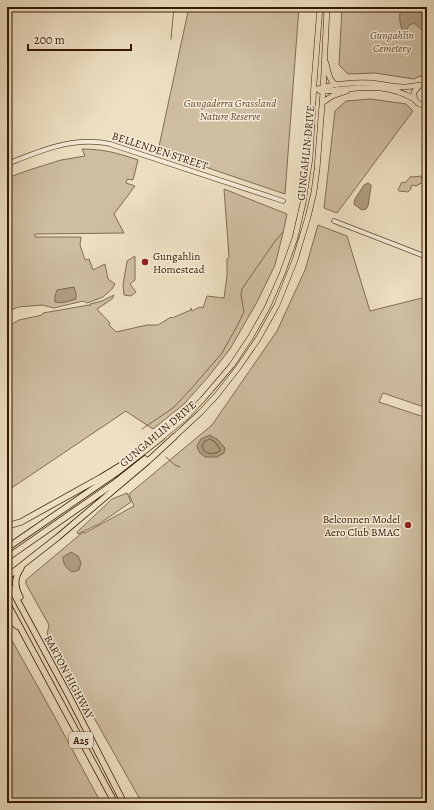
<svg xmlns="http://www.w3.org/2000/svg" width="434" height="810" font-family="Alegreya,serif">
<style>
.green{fill:#cfbea2;stroke:#826c51}
.water{fill:#af9c81;stroke:#7e684d}
.lines{fill:none;stroke-linecap:round;stroke-linejoin:round}
.shore{stroke:#725a40;stroke-width:1}
.stream{stroke:#7e684d;stroke-width:1}
.minor-casing{stroke:#634b31;stroke-width:5.5}
.major-casing{stroke:#351900;stroke-width:6}
.highway-casing{stroke:#351900;stroke-width:7}
.minor{stroke:#f4ebd8;stroke-width:4}
.major{stroke:#eee0c3;stroke-width:5}
.highway{stroke:#eee0c3;stroke-width:5.5}
.poi-dot{fill:#8f2418;stroke:#f4ebd8;stroke-width:1.5}
.labels{text-anchor:middle;dominant-baseline:central;stroke-width:3;stroke-linejoin:round;paint-order:stroke}
.shield{fill:#f4ebd8;stroke:#6e5841;stroke-width:1}
.shield-label{font-size:10px;font-weight:bold;fill:#351900}
.park-label{font-size:11px;font-style:italic;fill:#634b31;stroke:#f4ebd8}
.street-label{font-size:11px;fill:#351900;stroke:#f4ebd8}
.poi-label{font-size:11px;fill:#351900;stroke:#f4ebd8;text-anchor:start}
</style>
<rect width="100%" height="100%" fill="#eee0c3"/>
<filter id="stains"><feTurbulence type="fractalNoise" baseFrequency=".005" numOctaves="4"/><feColorMatrix values="0 0 0 0 .2 0 0 0 0 .09 0 0 0 0 .02 0 0 0 .5 -.17"/></filter>
<radialGradient id="worn" r=".72"><stop offset=".6" stop-color="#630" stop-opacity="0"/><stop offset="1" stop-color="#630" stop-opacity=".3"/></radialGradient>
<path class="green" d="M189,7h110l-14,187 -127,-43z
M342,7h85v72l-7,-3 -6,3 -39,-6 -27,1 -9,-9z
M371,99l35,5 7,7 -76,102 -13,-5 11,-97 11,-10z
M82,149c21,0 36,4 56,11l-5,20 -6,-1 -1,4 9,3 -21,28 10,19 -89,1v3h46l-1,8 5,15 4,-1 4,11 12,-6 3,15 7,5 -3,5 -9,8 -16,6 -4,-2 -29,7 -12,-3 -24,2 -11,5v-134l22,-8 32,-10 24,-4z
M411,176l2,1 8,-1 2,6 -7,4 -4,-1 -1,2v2l-3,3 -9,-1 -1,-2c2,-2 2,-4 4,-7l3,1z
M224,189l63,25 -4,19 -8,32 -18,37 -27,47 -21,27 -25,28 -31,25 -26,-17 -1,-1 -119,80v-164l12,-7 23,-5 1,-2 46,-8 1,1v-2l12,-3 12,-6 -2,4 -15,10 13,14 -1,2 7,7 31,-7h11l13,-8 1,1 19,-8v-2l1,3 8,-4 3,1 4,-12 17,2 3,-22v-17l2,-2z
M318,225l29,11 23,75 52,-13 5,-6v116l-44,-15 -4,9 48,16v385h-285l-54,-96 -41,-73 2,-9 -23,-41v-4l57,-48 2,1 49,-27 -5,-12 83,-69 65,-94 28,-61z
M135,256v24l-5,4 6,8 -5,4 -7,-1 -1,-10 4,-24z
M127,493l4,9 -32,22 -21,10 -1,-2 35,-33z
M10,637l42,75 49,91h-94v-164z"/>
<path class="water" d="M401,7h26l-2,8 2,3v11l-1,1 -5,-1 -7,-6 -5,2 -2,4 -4,2c-4,-8 -4,-15 -2,-24z
M368,183l3,2v2l-3,19 -2,3 -4,1 -7,-5 -1,-1 1,-5 9,-14z
M74,287l2,6v6c-7,2 -14,5 -21,3v-6l2,-6z
M210,435l7,4 8,9 -1,5 -7,4h-12l-6,-5 -2,-6 4,-7z
M71,552l7,4 3,7 -2,7 -7,2c-6,-4 -9,-8 -9,-15z"/>
<g class="lines">
<path class="shore" d="M210,439l5,3 5,7v2c-7,4 -16,4 -18,-5l2,-4z"/>
<path class="stream" d="M171,39l3,-32
M142,429l31,-21 17,-18 32,-37 15,-27 7,-14 -3,-17 1,-6 33,-48 8,-9
M166,457l9,8 5,2"/>
<g class="minor-casing">
<path id="minor" d="M7,164c28,-11 57,-24 88,-22 5,0 10,1 15,2l173,57
M334,221l93,36"/>
</g>
<g class="major-casing">
<path id="major" d="M326,63c2,8 3,19 11,22
M419,86l-5,6c-1,9 4,14 13,13
M314,90c17,-6 41,-8 58,-7 10,1 20,4 31,4 8,0 17,-3 24,-2
M320,91c8,1 17,-1 25,-2 25,-3 47,-3 69,10
M322,103l10,-7 15,-5
M162,437l24,-20 17,-18 29,-34 18,-27 17,-30 15,-34 13,-36 8,-35 7,-45 4,-75 6,-76
M174,437l26,-24 16,-17 22,-28 20,-29 19,-34 18,-45 13,-43 6,-25 3,-23 6,-77 4,-85"/>
</g>
<g class="highway-casing">
<path id="highway" d="M7,526l14,-4 79,-44 23,-14
M7,548l109,-75 46,-36
M7,558l89,-62 20,-14 29,-23
M7,577l51,-40 90,-76 26,-24
M7,581l62,115 55,107
M20,597c-6,-10 -6,-19 1,-29
M7,603l108,200
M7,617l10,9"/>
</g>
<use href="#minor" class="minor"/>
<use href="#major" class="major"/>
<use href="#highway" class="highway"/>
</g>
<g class="poi-dot">
<circle cx="145" cy="262" r="4"/>
<circle cx="408" cy="525" r="4"/>
</g>
<g class="labels">
<rect class="shield" x="69" y="732" width="24" height="16" rx="3"/>
<g class="shield-label">
<text x="81" y="740">A25</text>
</g>
<g class="park-label">
<text x="392" y="35">Gungahlin<tspan x="392" dy="13">Cemetery</tspan></text>
<text x="230" y="103">Gungaderra Grassland<tspan x="230" dy="13">Nature Reserve</tspan></text>
</g>
<g class="street-label">
<text transform="translate(160 151) rotate(18)">BELLENDEN STREET</text>
<text transform="translate(306 153) rotate(-84)">GUNGAHLIN DRIVE</text>
<text transform="translate(158 434) rotate(-40)">GUNGAHLIN DRIVE</text>
<text transform="translate(69 677) rotate(62)">BARTON HIGHWAY</text>
</g>
<g class="poi-label">
<text x="153" y="256">Gungahlin<tspan x="153" dy="13">Homestead</tspan></text>
<text x="400" y="519" text-anchor="end">Belconnen Model<tspan x="400" dy="13">Aero Club BMAC</tspan></text>
</g>
</g>
<rect width="434" height="810" fill="none" stroke="#eee0c3" stroke-width="24"/>
<rect x="8" y="8" width="418" height="794" fill="none" stroke="#351900" stroke-width="2"/>
<rect x="12" y="12" width="410" height="786" fill="none" stroke="#351900"/>
<path d="M28 44v6h103v-6" fill="none" stroke="#351900" stroke-width="2"/>
<text x="34" y="44" font-size="12" fill="#351900" stroke="#f4ebd8" stroke-width="3" paint-order="stroke">200 m</text>
<rect width="100%" height="100%" filter="url(#stains)"/>
<rect width="100%" height="100%" fill="url(#worn)"/>
</svg>
